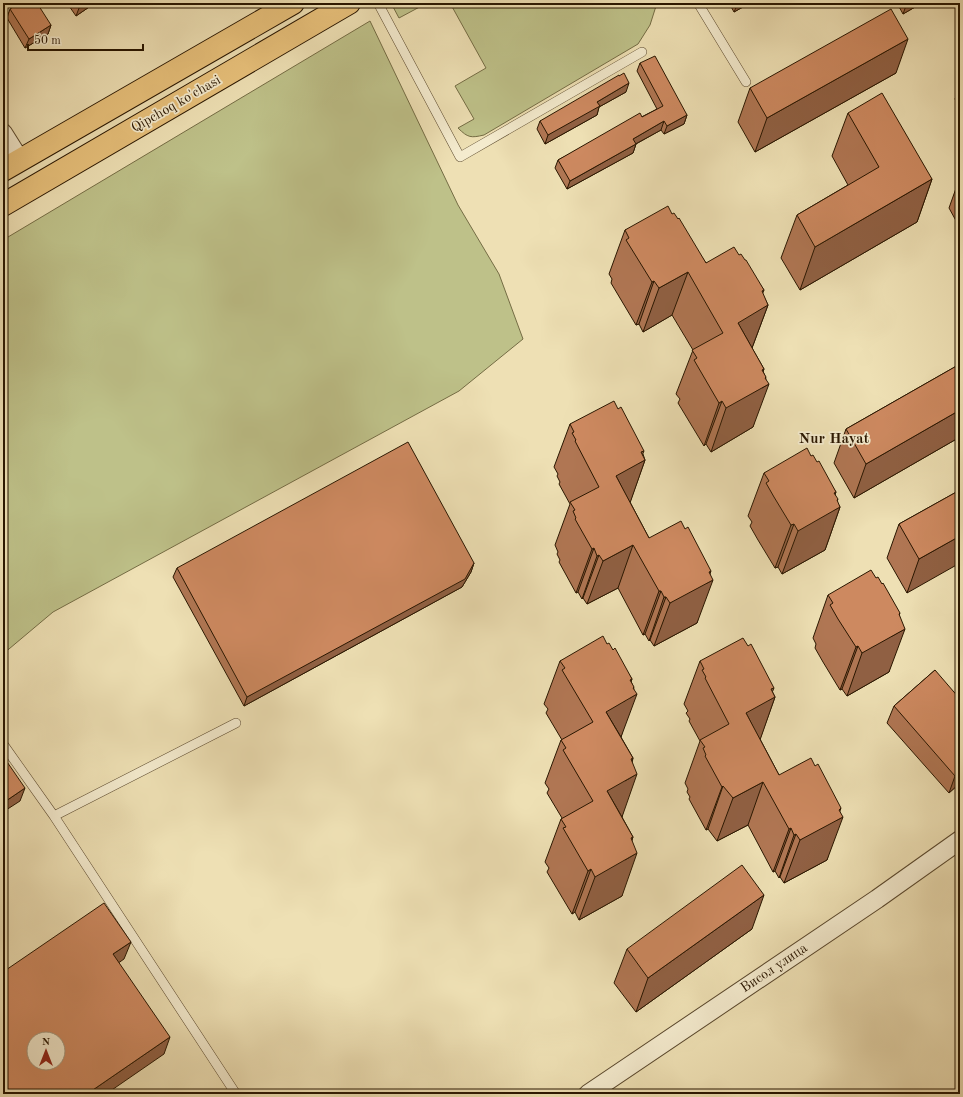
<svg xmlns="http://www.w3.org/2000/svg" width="963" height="1097" font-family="'Old Standard TT',serif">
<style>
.green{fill:#bec189;stroke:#746c44}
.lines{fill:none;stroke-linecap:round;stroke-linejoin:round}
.service-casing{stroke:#5a482d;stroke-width:10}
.minor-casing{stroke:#5a482d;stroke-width:20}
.primary-casing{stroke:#291600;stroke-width:24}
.service{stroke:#f4ebce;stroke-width:9}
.minor{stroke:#f4ebce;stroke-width:18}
.primary{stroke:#e7c07a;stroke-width:22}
.wall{fill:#b07653;stroke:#291600}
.shaded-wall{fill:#906043;stroke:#291600}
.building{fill:#cd8960;stroke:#291600;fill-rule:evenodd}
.labels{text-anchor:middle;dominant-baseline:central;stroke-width:3.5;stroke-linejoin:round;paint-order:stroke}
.street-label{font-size:14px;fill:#291600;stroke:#f4ebce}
.neighbourhood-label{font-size:15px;font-weight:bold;fill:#291600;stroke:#f4ebce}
</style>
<rect width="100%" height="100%" fill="#eee0b4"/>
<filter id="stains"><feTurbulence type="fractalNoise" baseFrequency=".005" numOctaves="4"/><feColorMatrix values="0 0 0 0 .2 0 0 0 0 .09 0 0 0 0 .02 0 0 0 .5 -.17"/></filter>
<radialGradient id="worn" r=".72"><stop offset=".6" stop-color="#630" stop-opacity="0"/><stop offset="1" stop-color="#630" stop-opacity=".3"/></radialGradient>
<path class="green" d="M391,3h36l-28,15z
M450,3h207l-7,22 -12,19 -154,91c-13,3 -16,3 -26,-7l16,-9 -19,-33 31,-18z
M370,21l88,184 41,69 24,65 -64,52 -406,221 -50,42v-414z"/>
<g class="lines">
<g class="service-casing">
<path id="service" d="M378,3l82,154 182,-105
M698,3l48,79
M3,744l51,72 182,278
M54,816l182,-93"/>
</g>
<g class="minor-casing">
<path id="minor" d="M3,5l3,-2
M3,133l17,27
M588,1094l289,-195 83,-59"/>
</g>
<g class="primary-casing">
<path id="primary" d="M3,170l290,-167
M3,205l346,-202"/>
</g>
<use href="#service" class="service"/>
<use href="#minor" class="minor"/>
<use href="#primary" class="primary"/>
</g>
<path class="wall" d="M67,3h28l-19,13z
M729,3h21l-16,9z
M897,3h25l-19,11z
M10,9l41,16 -3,9 -23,14 -18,-30z
M640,63l47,52 -3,9 -20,10 -3,-4 -25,14 -3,9 -66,36 -12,-21 3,-8 99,-51 -20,-38z
M896,73l-141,79 -17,-30 12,-34z
M960,86v22l-5,-9z
M626,92l-27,15 -2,8 -52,29 -8,-15 3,-8z
M848,113l84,66 -15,43 -117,68 -19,-32 16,-43 51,-30 -16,-29z
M960,177v51l-11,-20z
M672,214l34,49 33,-8 25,35 -2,3 6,12 -16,43 12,21 -1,2 3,8 -13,48 -42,25 -5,-8 -2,2 -26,-43 2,-4 -4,-5 17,-44 -21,-35 -29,17 -4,-8 -3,1 -25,-42 1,-4 -3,-5 16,-44z
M960,364v73l-106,61 -20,-35 12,-34z
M570,424l73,30 2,6 -15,42 19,36 61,36 -13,49 -43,23 -4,-6 -1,1 -4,-7 -2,1 -25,-47 -31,16 -4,-6 -1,1 -4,-7 -2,1 -17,-31 1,-2 -3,-6 1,-2 -3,-7 15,-41 -11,-20 1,-2 -3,-6 1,-2 -4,-7z
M811,456l25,36 -1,2 2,8 3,5 -15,43 -43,24 -4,-7 -3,1 -17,-28 -8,-14 2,-4 -4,-6 16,-43z
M960,490l-53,103 -20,-35 12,-34z
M474,563l-3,9 -9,15 -218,119 -71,-129 4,-9z
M828,595l71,21 -10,56 -42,24 -5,-7 -2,1 -17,-28 -8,-14 1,-4 -3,-6z
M607,644l6,6 19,29 -1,2 3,8 -13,48 12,21 -11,59 11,20 -1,3 -10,56 -43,24 -4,-8 -3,2 -25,-42 2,-4 -4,-6 16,-43 1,-1 -15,-25 2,-4 -4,-6 16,-43h1l-16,-27 2,-4 -4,-5 16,-43z
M700,661l72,30 3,6 -15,42 19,36 61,37 -13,48 -43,23 -4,-6 -1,1 -4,-7 -2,1 -25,-47 -31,16 -9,-12 -2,1 -17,-31 1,-2 -3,-5 1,-3 -3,-6 15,-42 -11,-20 1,-2 -4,-6 2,-2 -4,-7z
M935,670l25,113 -11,10 -62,-70 7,-17z
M752,929l-116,83 -22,-29 13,-34z"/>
<path class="shaded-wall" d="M81,3h14l-19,13z
M738,3h12l-16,9z
M907,3h15l-19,11z
M51,25l-3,9 -23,14 4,-9z
M908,39l-12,34 -141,79 12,-34z
M629,83l-3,9 -27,15 -2,8 -52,29 3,-9 49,-33z
M687,115l-3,9 -20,10 3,-8z
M664,121l-3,9 -31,17 3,-8z
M636,144l-3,9 -66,36 3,-8z
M932,179l-15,43 -117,68 15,-43z
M688,272l-16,43 -29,17 16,-44z
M654,281l-15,43 -3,1 16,-43z
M764,290l-9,22 13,-7 -16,43 -14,-25 24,-32z
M764,369l-8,22 9,-13 1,-1 -4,11 7,-4 -16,43 -42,25 15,-44 36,-38z
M722,401l-16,43 -2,2 15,-43z
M960,410v27l-106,61 12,-34z
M644,451l-5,12 6,-3 -15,43 -14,-27 25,-24z
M836,492l-8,22 9,-14 1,-1 -4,11 6,-3 -15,43 -43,24 16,-43z
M794,524l-16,43 -3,1 16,-43z
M960,536v27l-53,30 12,-34z
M633,545l-15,43 -31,16 16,-43z
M594,548l-16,44 -2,1 16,-44z
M599,555l-16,43 -1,1 15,-43z
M474,563l-3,9 -9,15 -218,119 3,-9z
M711,571l-4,12 6,-3 -16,43 -43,23 16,-43z
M659,591h2l-16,43 -2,1z
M664,597h2l-16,43 -1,1z
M900,613l-8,23 13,-7 -16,43 -42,24 15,-43z
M858,646l-16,43 -2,1 16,-43z
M632,679l-8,23 9,-14 1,-1 -4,11 7,-4 -16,43 -15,-25 24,-32z
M774,688l-5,12 6,-3 -15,43 -14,-27 25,-24z
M633,758l-8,23 12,-7 -15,43 -15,-26 24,-32z
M960,772v11l-11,10 6,-17z
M763,782l-15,43 -31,16 16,-43z
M723,786l-15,43 -2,1 16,-43z
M25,788l-5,13 -17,11v-9z
M841,808l-4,12 6,-3 -16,43 -43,23 16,-43z
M791,828l-16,43 -2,1 16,-43z
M796,834l-16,43 -1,1 15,-43z
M633,837l-8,23 12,-7 -15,43 -43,24 16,-43 36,-39z
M591,869l-16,43 -3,2 16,-43z
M764,895l-12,34 -116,83 12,-34z
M131,942l-7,17 -17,12 6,-17z
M170,1037l-6,17 -58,40h-19z"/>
<path class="building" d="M20,3h17l14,22 -22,14 -19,-30z
M891,9l17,30 -141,79 -17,-30z
M655,56l32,59 -20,11 -3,-5 -31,18 3,5 -66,37 -12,-21 82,-47 2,4 21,-11 -23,-43z
M624,73l5,10 -32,19 3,4 -52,29 -8,-14 79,-46v1z
M882,93l50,86 -117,68 -18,-32 82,-48 -31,-54z
M668,206l4,8 2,-1 4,6 1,-1 27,45 28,-16 5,8 2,-1 4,6h1l18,30 -2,1 6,14 -30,18 26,46 -2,1 4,7 -1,1 4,6 -43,24 -4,-7 -3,2 -25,-43 3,-2 -5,-8 31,-17 -35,-61 -29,16 -5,-7 -2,1 -26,-42 3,-2 -4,-8z
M960,364v46l-94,54 -20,-35z
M614,401l4,8 3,-2 23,44 -3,1 4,8 -29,16 33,62 32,-17 4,8 3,-2 23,44 -2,1 4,8 -43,23 -4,-6h-2l-3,-6h-2l-26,-46 -30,16 -4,-6 -2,1 -3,-8 -2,1 -17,-30 1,-1 -3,-7 2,-1 -5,-8 29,-15 -24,-46 1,-1 -4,-7 2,-1 -4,-8z
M408,442l66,121 -9,16 -218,118 -70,-129z
M807,448l4,8 2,-1 4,7 2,-1 17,31 -2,1 4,6 -1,1 3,7 -42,24 -4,-7 -3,1 -17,-28 -8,-14 3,-2 -5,-8z
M960,490v46l-41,23 -20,-35z
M871,570l5,8 2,-1 4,7 1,-1 17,30 -1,1 6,15 -43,24 -4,-7 -2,1 -18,-28 -8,-14 3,-2 -5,-8z
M603,636l4,8 2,-1 4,7 2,-2 17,31 -2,1 4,7 -1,1 4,6 -31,18 27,46 -2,1 6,15 -30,17 26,46 -2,1 6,15 -42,24 -4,-8 -3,2 -25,-43 3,-1 -5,-8 32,-18 -30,-51 3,-2 -5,-8 32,-18 -31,-52 3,-2 -5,-7z
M743,638l5,8 3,-2 23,44 -3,1 4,8 -29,16 33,62 32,-17 4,8 3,-2 23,44 -2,2 4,7 -43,23 -4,-6 -2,1 -3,-7 -2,1 -26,-47 -30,16 -10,-12 -1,1 -17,-31 1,-1 -3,-7 2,-1 -5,-7 29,-16 -24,-46 1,-1 -4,-7 2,-1 -4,-8z
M935,670l25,29v73l-5,4 -61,-70z
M3,756l22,32 -22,15z
M742,865l22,30 -116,83 -21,-29z
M104,903l27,39 -18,12 57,83 -83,57h-84v-122zM34,1039h24v24h-24z"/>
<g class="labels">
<g class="street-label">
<text transform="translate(176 104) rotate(-30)">Qipchoq ko'chasi</text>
<text transform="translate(774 968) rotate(-34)">Висол улица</text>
</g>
<g class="neighbourhood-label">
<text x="834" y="439">Nur Hayat</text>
</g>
</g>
<rect width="963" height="1097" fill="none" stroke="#eee0b4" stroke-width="16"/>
<rect x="4" y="4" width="955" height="1089" fill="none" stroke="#291600" stroke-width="2"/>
<rect x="8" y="8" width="947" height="1081" fill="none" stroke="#291600"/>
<g transform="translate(46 1051)"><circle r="19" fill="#f4ebce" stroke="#a3967c"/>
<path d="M0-3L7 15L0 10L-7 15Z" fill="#8f2418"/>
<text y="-6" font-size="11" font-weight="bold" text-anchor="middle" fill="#291600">N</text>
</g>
<path d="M28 44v6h115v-6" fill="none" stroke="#291600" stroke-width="2"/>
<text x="34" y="44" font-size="12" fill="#291600" stroke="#f4ebce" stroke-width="3" paint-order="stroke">50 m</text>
<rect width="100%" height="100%" filter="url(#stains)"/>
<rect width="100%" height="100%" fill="url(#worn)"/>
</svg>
